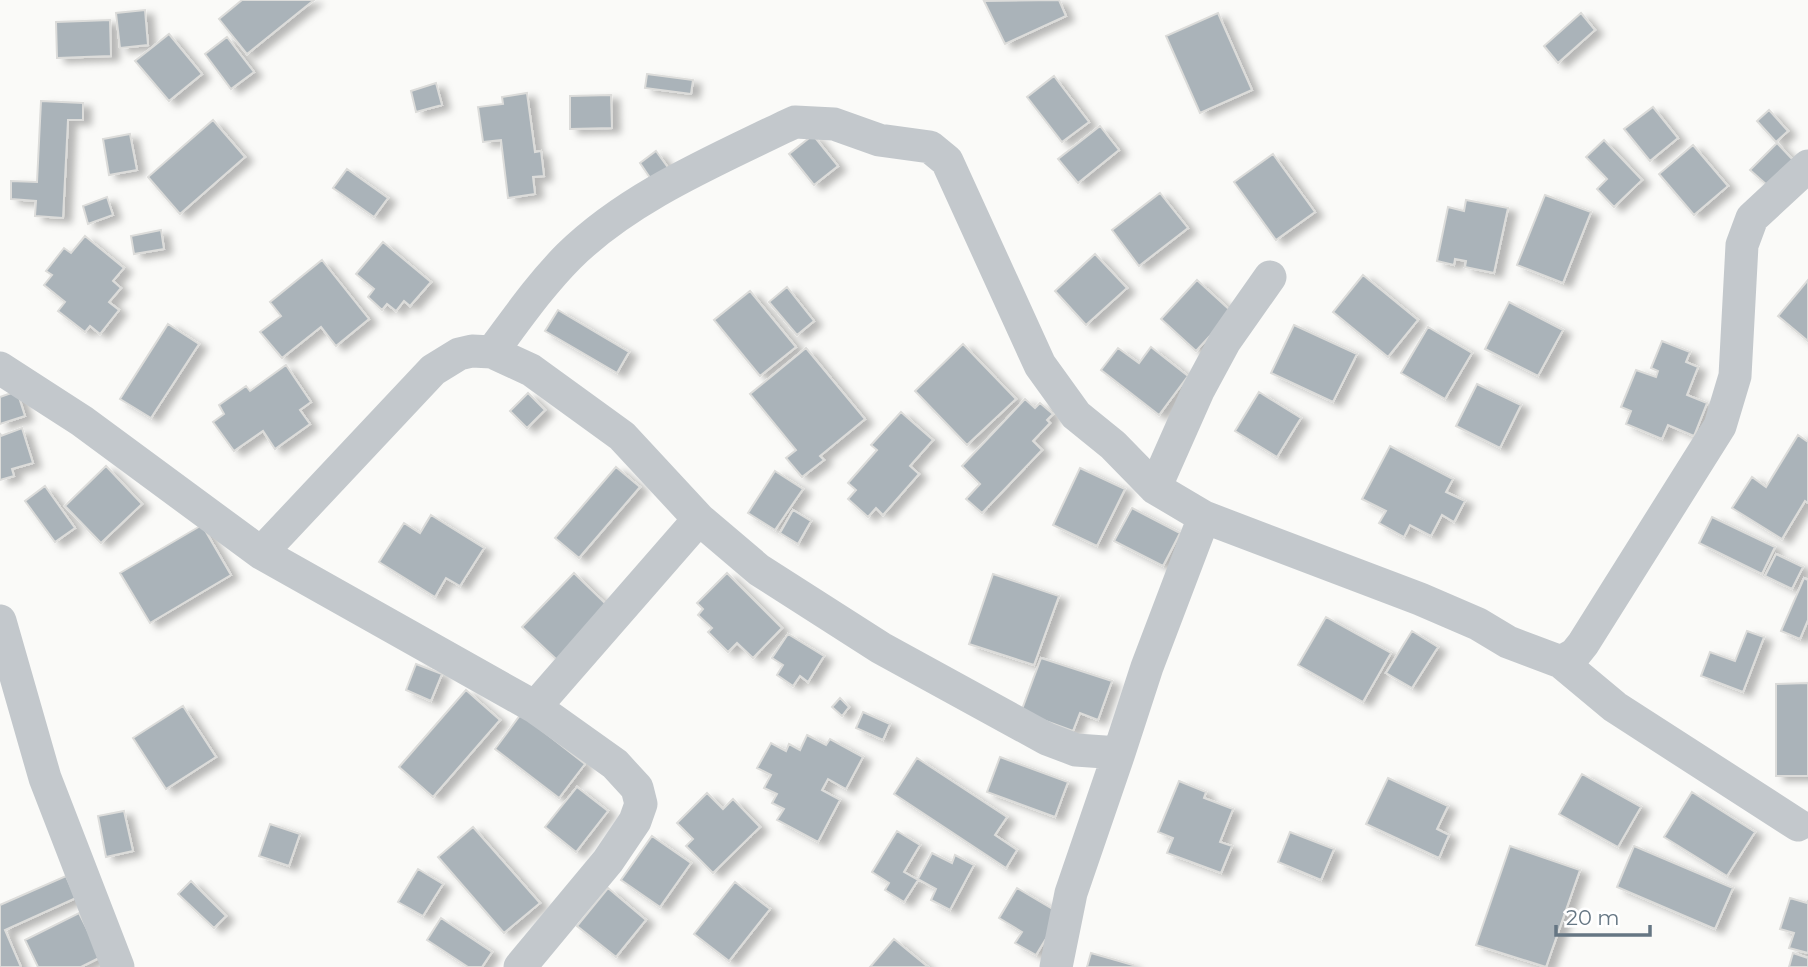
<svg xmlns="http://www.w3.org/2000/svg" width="1808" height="967" font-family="Montserrat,sans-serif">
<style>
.building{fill:#aab3b9;stroke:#dcdcda;stroke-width:2;filter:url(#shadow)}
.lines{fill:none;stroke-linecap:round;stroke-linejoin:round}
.minor{stroke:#c3c8cc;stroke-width:33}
</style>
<defs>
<filter id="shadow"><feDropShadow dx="8" dy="4.5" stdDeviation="3.5" flood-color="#0004"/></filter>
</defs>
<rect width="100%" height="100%" fill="#fafaf8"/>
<path class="building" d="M242,0h72l-67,54 -28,-35z
M1059,0l7,16 -61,28 -21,-43z
M145,10l3,35 -28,3 -4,-35z
M1218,13l34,77 -52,23 -34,-77z
M1581,13l14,17 -37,33 -14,-17z
M110,20l1,36 -54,2 -1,-36z
M169,34l33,40 -33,27 -34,-40z
M227,37l27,35 -23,17 -26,-35z
M647,74l46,6 -2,14 -46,-6z
M1054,76l35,46 -27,20 -35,-45z
M436,83l6,22 -26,7 -5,-21z
M527,93l8,59 6,-1 3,25 -11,1 2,17 -27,4 -7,-58 -18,2 -5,-35 25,-3 -1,-7z
M611,95l1,33 -42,1v-33z
M41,101l42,2v17h-15l-5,98 -28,-2 1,-15 -25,-2v-18l26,1z
M1653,107l25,31 -28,23 -26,-32z
M1769,110l19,21 -12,11 -19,-21z
M213,120l32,37 -65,57 -32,-37z
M1100,126l19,24 -41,33 -20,-24z
M130,134l7,36 -28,5 -6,-36z
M813,135l25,31 -24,19 -25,-31z
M1604,140l38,40 -28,27 -17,-18 10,-10 -21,-22z
M1777,143l17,18 -26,25 -18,-16z
M1693,145l35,41 -34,29 -35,-41z
M656,151l16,22 -17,12 -15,-22z
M1273,154l42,58 -39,28 -42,-58z
M347,169l41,29 -14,19 -41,-29z
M1160,193l28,35 -49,38 -27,-36z
M1545,195l46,17 -28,71 -46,-18z
M107,197l6,18 -25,9 -5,-18z
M1466,200l42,8 -14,65 -29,-6 1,-6 -11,-2 -1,6 -17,-4 11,-54 16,4z
M161,230l3,19 -30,5 -3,-18z
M85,236l39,32 -11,13 8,7 -12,14 10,8 -19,24 -10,-8 -5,6 -27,-21 7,-9 -21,-17 8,-10 -6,-4 18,-23 7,5z
M383,242l48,40 -21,24 -6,-5 -8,10 -9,-7 -5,6 -14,-13 6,-8 -18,-15z
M1095,254l32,34 -41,37 -31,-34z
M322,260l47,59 -33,27 -15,-19 -39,31 -22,-26 21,-16 -11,-14z
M1363,275l55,45 -30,37 -55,-45z
M1197,280l35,32 -36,39 -35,-32z
M1808,280v61l-30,-25z
M787,287l27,34 -17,14 -28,-33z
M750,291l46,56 -36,29 -46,-56z
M1509,302l54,28 -25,46 -53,-27z
M558,310l71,42 -12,21 -72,-42z
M168,324l31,20 -48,74 -31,-19z
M1294,325l63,29 -24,48 -62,-29z
M1428,327l44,26 -27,46 -44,-26z
M1662,341l28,11 -4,10 12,5 -11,28 20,8 -13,33 -26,-11 -6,14 -36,-15 5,-13 -10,-4 15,-37 20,7 2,-6 -7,-3z
M963,344l53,55 -49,46 -52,-54z
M1151,347l37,29 -29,39 -58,-45 17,-22 21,15z
M806,348l59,71 -45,37 4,4 -22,17 -16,-19 10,-8 -46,-56z
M286,365l25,37 -11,8 10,14 -35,25 -12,-18 -29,20 -21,-29 11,-8 -5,-9 27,-19 4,5z
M1477,384l44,21 -21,43 -44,-22z
M17,391l8,25 -25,8v-27z
M1259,392l42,26 -24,39 -42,-26z
M528,393l17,17 -18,18 -17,-17z
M1025,399l10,9 5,-5 13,11 -6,6 3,3 -17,18 9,9 -60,63 -16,-14 14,-15 -18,-18z
M901,412l32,28 -23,26 9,8 -36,41 -7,-7 -8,9 -20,-18 8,-9 -8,-7 29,-33 -6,-5z
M22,428l11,35 -21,6 2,7 -14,4v-47l1,3z
M1798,435l10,7v61l-3,-2 -23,38 -50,-31 20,-31 14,10z
M1390,446l63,33 -7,13 19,9 -11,21 -12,-7 -11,21 -21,-11 -6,12 -25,-14 7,-12 -24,-12z
M106,466l36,38 -41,39 -36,-37z
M616,467l24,20 -61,71 -24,-20z
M1080,468l45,21 -28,57 -44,-21z
M775,471l28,18 -28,41 -27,-17z
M45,486l30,42 -20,14 -30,-41z
M1132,508l48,25 -17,33 -49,-25z
M793,510l18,11 -13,23 -18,-11z
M431,515l53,33 -24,38 -14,-8 -11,19 -56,-35 25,-39 16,10z
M1712,517l63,30 -13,27 -63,-31z
M202,525l29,50 -81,48 -30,-50z
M1776,554l27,13 -11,22 -27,-13z
M574,573l35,34 -52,53 -35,-33z
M727,573l55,55 -29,30 -16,-15 -9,9 -20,-20 4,-4 -14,-13 5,-6 -6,-6z
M993,574l66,22 -25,69 -65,-21z
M1804,578l4,2v40l-8,19 -19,-8z
M1326,617l65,36 -28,49 -65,-37z
M1412,631l26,16 -26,41 -26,-15z
M1747,631l17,6 -21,55 -42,-16 9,-24 25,9z
M788,634l36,22 -16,26 -8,-6 -7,10 -16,-11 6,-10 -11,-7z
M1041,658l71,23 -14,39 -18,-7 -7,18 -52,-19z
M416,664l26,10 -11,27 -25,-11z
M1808,683v93h-32v-92z
M466,690l34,30 -67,77 -34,-30z
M840,698l9,9 -7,9 -10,-9z
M183,706l33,51 -50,32 -33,-51z
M863,712l27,12 -7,16 -27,-12z
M521,714l64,50 -26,34 -64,-49z
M807,735l19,10 4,-6 33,18 -17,32 -18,-10 -6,11 18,10 -22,42 -41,-22 7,-11 -12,-6 5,-9 -13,-6 7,-13 -14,-7 14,-25 15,8 3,-7 11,6z
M1000,757l68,25 -13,35 -68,-25z
M917,758l90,59 -12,18 22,15 -11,18 -112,-74z
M1582,774l59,33 -23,40 -59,-33z
M1388,778l60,28 -11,23 12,6 -10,23 -73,-34z
M1179,781l27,11 -2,6 29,11 -13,33 12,4 -11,27 -54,-20 6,-15 -15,-6z
M577,787l31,24 -32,41 -31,-25z
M1692,792l63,40 -28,44 -63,-39z
M707,793l16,16 10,-10 27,28 -47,46 -27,-27 7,-7 -16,-16z
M124,811l9,40 -27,6 -8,-41z
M270,824l30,10 -11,32 -30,-10z
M473,827l67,76 -36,30 -66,-76z
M897,831l23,14 -16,27 14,8 -14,22 -19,-12 4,-7 -17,-11z
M1290,832l44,17 -13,31 -43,-18z
M652,836l39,27 -31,44 -39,-27z
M1510,846l70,24 -34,97 -70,-22z
M1634,846l99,42 -18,41 -98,-42z
M932,853l20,10 3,-8 19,10 -24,45 -19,-10 5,-11 -18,-10z
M418,869l25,15 -20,32 -25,-14z
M66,876l10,22 -71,32 16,37h-21v-62z
M191,881l35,35 -12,12 -36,-34z
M735,882l35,27 -41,52 -35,-27z
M608,888l38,32 -30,37 -39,-31z
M1017,888l44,26 -25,41 -21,-12 7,-11 -23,-14z
M1790,898l17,5 1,-3v53l-19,-5 5,-15 -14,-4z
M79,913l22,44 -20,10h-43l-13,-27z
M441,918l51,34 -10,15h-14l-41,-27z
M894,939l34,28h-58z
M1091,953l42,12v2h-46z
M1793,953l15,5v9h-19z"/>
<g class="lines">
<path class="minor" d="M492,352c24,-32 48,-67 77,-96 59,-58 141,-93 215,-129l11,-5 39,2 45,16 51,7 17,14 93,204 36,50 37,30 42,43 49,29 216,82 58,25 30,18 53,20 14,-8 8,-10 137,-218 15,-50 7,-131 10,-27 56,-52
M0,368l82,53 179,132 274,154 80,57 22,24 4,16 -6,17 -27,40 -88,106
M1155,488l43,-97 27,-50 45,-64
M261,553l172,-183 26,-16 13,-3 20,1 39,18 91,66 77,83 60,51 122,78 166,91 29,11 43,3 28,-86 57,-150
M0,621l45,157 73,189
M1561,662l54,45 183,118
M535,707l164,-188
M1056,967l15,-74 48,-140"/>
</g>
<path d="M1556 925v10h94v-10" fill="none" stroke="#657683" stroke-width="3.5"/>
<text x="1566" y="925" font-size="21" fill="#657683" stroke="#ffffff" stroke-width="5" paint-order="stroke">20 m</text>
</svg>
